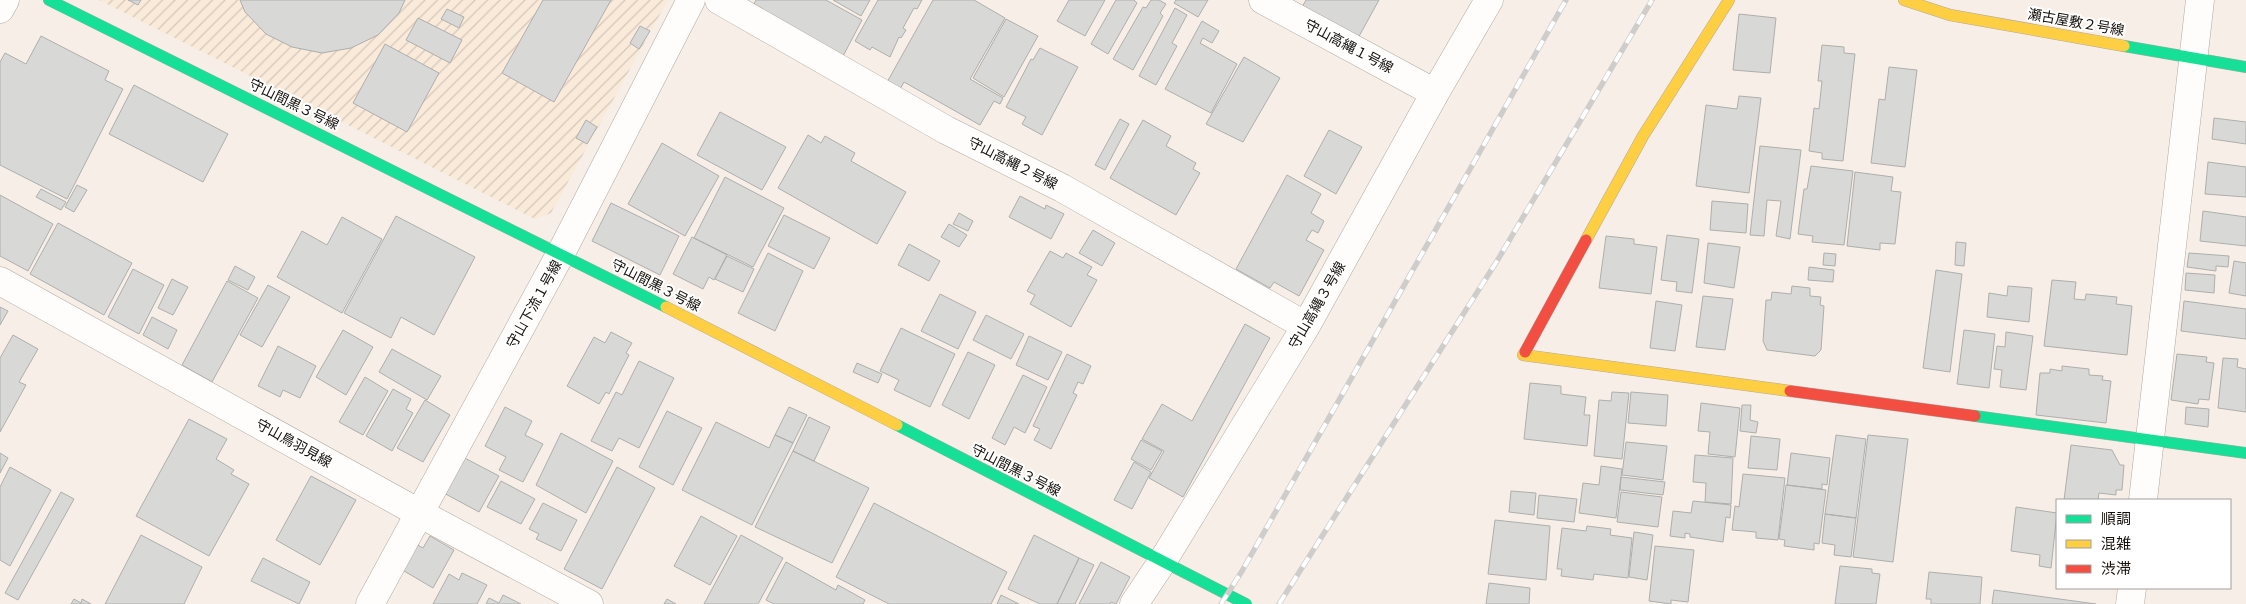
<svg xmlns="http://www.w3.org/2000/svg" width="2246" height="604" font-family="'Archivo Narrow','Noto Sans JP',sans-serif">
<style>
.industrial{fill:url(#industrial-furrows)}
.building{fill:#d8d8d6;stroke:#aeaeac}
.lines{fill:none;stroke-linecap:round;stroke-linejoin:round}
.street-casing{stroke:#b0a9a3;stroke-width:29}
.fast-casing{stroke:#b0a9a3;stroke-width:12}
.slow-casing{stroke:#b0a9a3;stroke-width:12}
.jam-casing{stroke:#b0a9a3;stroke-width:12}
.street{stroke:#fefdfb;stroke-width:28}
.fast{stroke:#16e098;stroke-width:11}
.slow{stroke:#ffcf43;stroke-width:11}
.jam{stroke:#f24e42;stroke-width:11}
.rail-casing{stroke:#cfcdcb;stroke-width:5.5}
.rail{stroke:#fff;stroke-width:4;stroke-dasharray:11;stroke-linecap:butt}
.labels{text-anchor:middle;dominant-baseline:central;stroke-width:4;stroke-linejoin:round;paint-order:stroke}
.street-label{font-size:14px;fill:#15100b;stroke:#fff}
</style>
<defs>
<pattern id="industrial-furrows" width="10" height="10" patternUnits="userSpaceOnUse" patternTransform="scale(1.25)"><rect width="10" height="10" fill="#f9eada"/><path d="M-1 1l2-2M0 10L10 0M9 11l2-2" fill="none" stroke="#d5c8ba"/></pattern>
</defs>
<rect width="100%" height="100%" fill="#f7efe7"/>
<path class="industrial" d="M99,0h569l-117,213 -16,6z"/>
<path class="building" d="M128,0h13l-3,5z
M240,0h165l-6,13 -21,22 -27,13 -29,5 -30,-6 -26,-13 -21,-22z
M543,0h68l-57,102 -52,-29z
M756,0h70l36,20 -21,40 -90,-50z
M833,0h37l-9,16z
M878,0h44l-5,9 -3,-1 -11,20 3,2 -5,8 -2,-1 -9,20 -18,-10 -2,3 -15,-9z
M933,0h41l31,18 -35,61 33,19 -3,6 -6,-3 -14,24 -76,-43 -5,9 -13,-7z
M1069,0h36l-20,36 -28,-15z
M1116,0h18l3,3 -29,51 -17,-10z
M1151,0h8l7,4 -6,9 3,3 -30,54 -20,-11 30,-52 3,1z
M1176,0h32l-10,17 -24,-14z
M1306,0h73l-22,40 -56,-31z
M1175,8l12,7 -15,28 5,3 -21,39 -17,-9z
M447,9l17,8 -5,11 -18,-9z
M1739,14l37,4 -6,55 -37,-3z
M418,18l44,22 -12,23 -44,-23z
M1006,19l32,17 -34,61 -31,-19z
M1202,21l17,10 -7,12 -9,-5 -3,5 37,21 -26,49 -46,-24z
M640,26l10,5 -11,18 -9,-6z
M41,36l68,35 -4,9 18,9 -56,110 -67,-34v-103l5,-9 21,11z
M385,44l54,29 -32,59 -54,-29z
M1822,45l22,2v6l11,1 -12,107 -21,-2v-6l-13,-2 5,-43 5,1 3,-28h-4z
M1040,48l38,19 -36,68 -20,-11 4,-7 -20,-10 25,-48 2,1z
M1244,57l36,21 -37,64 -37,-18z
M1889,67l28,3 -12,97 -34,-4 8,-64 6,1z
M134,85l94,49 -25,48 -94,-48z
M1739,96l22,2 -12,95 -53,-7 10,-81 31,4z
M720,112l66,35 -24,43 -65,-35z
M2214,118l32,4v22l-34,-5z
M1120,119l9,5 -24,46 -10,-5z
M586,120l11,7 -10,17 -11,-6z
M1143,120l28,16 -5,10 30,17 -3,6 7,4 -24,42 -66,-37z
M1329,130l33,17 -26,47 -32,-18z
M808,135l13,8 4,-7 30,17 -4,8 55,31 -29,52 -99,-56z
M662,143l57,33 -34,60 -57,-32z
M1760,146l41,4 -11,89 -14,-3 5,-35 -14,-1 -3,36 -14,-1z
M2208,162l38,5v30l-41,-3z
M1811,166l42,5 -9,74 -32,-3 1,-6 -15,-2 6,-45h3z
M1855,172l38,5 -2,14 10,1 -6,52 -15,-1v7l-33,-4z
M1287,175l34,19 -10,19 13,8 -6,12 -6,-3 -6,10 18,10 -25,46 -25,-14 -4,6 -34,-19z
M725,177l59,31 -31,59 -59,-29z
M77,185l10,5 -13,22 -9,-5z
M41,189l25,13 -5,8 -25,-13z
M0,195l53,29 -25,47 -28,-15z
M1020,196l25,13 1,-4 18,9 -13,25 -42,-22z
M1712,201l36,3 -2,29 -36,-3z
M611,203l68,33 -19,39 -68,-34z
M2203,211l43,6v29l-46,-5z
M959,213l14,8 -5,10 -15,-7z
M784,215l46,23 -16,31 -46,-23z
M396,216l79,41 -41,78 -33,-18 -10,21 -47,-25z
M342,217l40,22 -40,74 -65,-36 25,-46 25,14z
M58,223l74,40 -28,52 -74,-41z
M949,224l18,11 -8,12 -18,-10z
M1093,230l22,13 -13,23 -23,-13z
M1667,235l32,4 -7,54 -16,-2 1,-9 -16,-2z
M1606,236l28,3v5l23,3 -6,47 -52,-6z
M692,237l35,18 -13,25 -5,-3 -6,12 -30,-15z
M1956,242l10,1 -2,23 -9,-1z
M1708,243l32,4 -6,41 -30,-5z
M909,244l31,17 -11,20 -31,-16z
M1050,251l13,7 3,-5 26,14 -5,8 10,5 -26,47 -41,-23 5,-9 -8,-4z
M768,253l35,18 -28,60 -37,-18z
M1824,253l12,1 -1,12 -12,-1z
M2189,253l40,3 -1,11 -12,-1v5l-29,-4z
M727,256l27,13 -11,23 -28,-13z
M2234,261l12,2v33l-17,-3z
M235,266l20,11 -7,13 -20,-10z
M1809,267l25,3 -1,12 -25,-2z
M133,269l31,16 -25,49 -31,-17z
M1936,270l26,4 -12,98 -27,-4z
M2186,273l29,2 -1,18 -29,-3z
M172,279l16,8 -15,28 -15,-7z
M2052,280l24,2 -2,17 11,1 1,-6 31,3 -1,7 16,2 -5,49 -83,-9z
M227,281l31,17 -46,84 -30,-17z
M268,285l22,12 -28,50 -22,-12z
M1792,286l18,2v8l11,1 -1,8 4,1 -3,44 -6,6 -48,-6 -4,-9 3,-41h5l1,-8 19,2z
M2008,286l24,2 -3,34 -42,-5 2,-24 18,3z
M940,294l36,18 -18,37 -37,-18z
M1703,296l30,3 -8,51 -29,-3z
M1656,301l26,4 -7,46 -25,-3z
M2184,301l62,8v30l-65,-8z
M0,307l8,4 -8,14z
M986,315l38,19 -13,25 -38,-19z
M152,317l25,13 -9,19 -25,-14z
M1245,324l25,14 -87,159 -34,-19 15,-27 -22,-12 20,-35 30,17z
M901,328l54,26 -25,53 -36,-17 5,-10 -19,-9z
M343,330l30,17 -27,48 -30,-18z
M1964,330l31,4 -6,54 -32,-4z
M611,332l21,11 -6,10 3,2 -20,39 -3,-2 -7,12 -32,-18 27,-49 11,6z
M2006,332l27,4 -7,54 -26,-3 2,-17 -8,-1 3,-23 8,1z
M13,335l25,14 -19,33 7,3 -26,47v-74z
M1029,336l33,16 -14,28 -32,-15z
M278,346l38,20 -16,32 -17,-8 -3,7 -22,-11z
M392,349l49,27 -14,24 -48,-28z
M968,352l27,13 -26,54 -27,-14z
M1067,354l24,12 -8,18 -5,-2 -5,11 4,2 -26,54 -17,-9 6,-11 -7,-3z
M2177,354l30,3 -1,5 8,1 -5,37 -10,-1 -1,5 -27,-4z
M2223,358l15,1 -1,8 9,2v43l-28,-4z
M639,361l35,17 -35,70 -20,-10 -7,13 -21,-10 25,-49 6,3z
M857,363l25,11 -4,9 -25,-11z
M2062,366l27,3v6l14,1 -1,4 9,1 -5,42 -70,-8 4,-42h10v-4l12,2z
M1023,375l24,12 -22,46 -11,-6 -9,18 -13,-7z
M365,377l23,14 -25,44 -24,-13z
M1530,383l31,3v8l25,3 -2,18h6l-3,31 -63,-7z
M393,389l18,10 -5,10 7,4 -21,38 -26,-15z
M1612,392l17,1 -7,66 -28,-3 5,-56 12,1z
M1631,392l37,3 -2,31 -38,-3z
M425,400l25,15 -27,47 -26,-14z
M1701,403l39,5 -5,49 -27,-3 2,-22 -12,-1z
M1742,405h9l-1,15 8,2 -2,11 -16,-2z
M505,407l27,14 -7,14 18,9 -20,38 -24,-12 7,-13 -21,-11z
M789,407l18,8 -14,28 -18,-8z
M2186,407l23,2 -1,18 -23,-3z
M667,411l35,17 -29,57 -34,-18z
M809,417l21,10 -16,34 -21,-10z
M189,419l38,20 -11,20 18,11 -3,4 18,10 -40,72 -73,-40z
M716,422l53,26 6,-13 18,8 -41,82 -70,-35z
M561,433l52,28 -27,52 -50,-28z
M1836,435l30,4 -10,79 -31,-4z
M1868,435l40,4 -15,123 -40,-5z
M1751,436l29,3 -3,31 -29,-2z
M1141,440l21,11 -11,19 -20,-11z
M1626,442l41,4 -4,34 -41,-5z
M2071,445l41,5 8,15h4l-2,25h-6v5l-17,-2 -1,7h-34z
M793,451l76,37 -37,75 -77,-36z
M0,453l8,5 -8,15z
M1791,453l39,5 -3,27 -5,-1v5l-35,-4z
M459,455l40,21 -20,36 -39,-21z
M1695,455l38,3 -2,46 -26,-2 1,-19 -13,-1z
M1134,462l17,10 -19,37 -18,-9z
M1601,466l21,3 -6,49 -37,-5 4,-30 16,2z
M10,467l41,23 -41,76 -10,-6v-73z
M617,467l38,21 -53,101 -38,-20z
M1743,474l42,4 -7,62 -22,-2v-6l-24,-2 3,-24 4,1z
M311,476l45,24 -36,65 -44,-25z
M1621,477l44,5 -2,13 -43,-5z
M501,481l34,18 -14,25 -34,-17z
M1786,485l40,5 -7,54 -5,-1v7l-30,-4 1,-6 -6,-1z
M1511,491l25,2 -2,22 -25,-3z
M61,492l13,7 -56,101 -13,-7z
M1621,492l41,5 -4,30 -41,-5z
M1539,495l38,4 -3,23 -37,-4z
M1693,501l38,4 -1,13 -4,-1 -3,25 -33,-5v-3l-5,-1v5l-15,-2 3,-25 18,2z
M543,503l34,17 -16,31 -25,-12 3,-5 -10,-5z
M874,503l133,69 -16,32h-102l-53,-27z
M2016,507l41,6 -6,55 -12,-2 1,-11 -29,-4z
M1825,514l31,4 -5,39 -17,-2 1,-10 -13,-2z
M701,516l36,20 -27,49 -36,-19z
M1495,520l55,6 -4,54 -58,-6z
M1587,526l24,3 -1,6 22,3 -4,40 -34,-4 -1,6 -32,-4 1,-7h-5l5,-41 24,3z
M1634,532l19,3 -6,45 -18,-3z
M141,535l61,32 -18,37h-79z
M741,535l42,23 -25,46h-54z
M1034,535l45,23 -22,46h-17l-32,-15z
M430,536l24,14 -21,38 -34,-20 15,-25 9,5z
M1655,546l39,4 -6,52 -17,-2v4l-22,-3z
M263,558l47,24 -11,22 -48,-23z
M1079,558l15,7 -19,39h-18z
M786,562l50,28 2,-5 27,15 -2,4h-89l-8,-4z
M1101,562l29,15 -14,27 -5,-2 -1,2h-31z
M1840,566l32,3v4l8,1 -4,30h-41z
M1929,572l53,5 -2,27h-49v-5h-5z
M462,573l25,12 -10,19h-44l16,-30 10,6z
M1489,583l41,5 -1,16h-43z
M1994,590l102,14h-104z
M503,595l18,9h-35l3,-6 10,5z
M1001,595l18,9h-22z
M74,599l7,4 1,-4 9,5h-20z
M667,599l9,5h-12z"/>
<g class="lines">
<g class="street-casing">
<path id="street" d="M719,0l227,130 116,58 244,138
M1263,0l172,93
M0,9l5,-9
M0,281l419,232 170,91
M2143,500l57,-500
M370,604l191,-351 130,-253
M1134,604l28,-42 144,-236 129,-233 54,-93
M2130,604l2,-16"/>
</g>
<g class="fast-casing">
<path id="fast" d="M49,0l617,307
M2124,46l122,21
M1975,416l271,37
M897,425l349,179"/>
</g>
<g class="slow-casing">
<path id="slow" d="M1904,0l46,15 174,31
M1586,240l57,-104 86,-136
M666,307l231,118
M1525,352l-2,3 267,36"/>
</g>
<g class="jam-casing">
<path id="jam" d="M1525,352l61,-112
M1790,391l185,25"/>
</g>
<use href="#street" class="street"/>
<use href="#fast" class="fast"/>
<use href="#slow" class="slow"/>
<use href="#jam" class="jam"/>
<g class="rail-casing">
<path id="rail" d="M1221,604l21,-33 324,-571
M1279,604l218,-343 155,-261"/>
</g>
<use href="#rail" class="rail"/>
</g>
<g class="labels">
<g class="street-label">
<text transform="translate(2076 22) rotate(10)">瀬古屋敷２号線</text>
<text transform="translate(1349 46) rotate(28)">守山高縄１号線</text>
<text transform="translate(294 104) rotate(26)">守山間黒３号線</text>
<text transform="translate(1013 163) rotate(27)">守山高縄２号線</text>
<text transform="translate(656 285) rotate(27)">守山間黒３号線</text>
<text transform="translate(534 304) rotate(-61)">守山下流１号線</text>
<text transform="translate(1317 305) rotate(-60)">守山高縄３号線</text>
<text transform="translate(294 443) rotate(29)">守山鳥羽見線</text>
<text transform="translate(1016 470) rotate(27)">守山間黒３号線</text>
</g>
</g>
<rect x="2056" y="499" width="175" height="90" fill="#ffffff" stroke="#a19f9d"/>
<rect x="2066" y="515" width="25" height="8" fill="#16e098" stroke="#a19f9d"/>
<text x="2101" y="524" font-size="15" fill="#15100b">順調</text>
<rect x="2066" y="540" width="25" height="8" fill="#ffcf43" stroke="#a19f9d"/>
<text x="2101" y="549" font-size="15" fill="#15100b">混雑</text>
<rect x="2066" y="565" width="25" height="8" fill="#f24e42" stroke="#a19f9d"/>
<text x="2101" y="574" font-size="15" fill="#15100b">渋滞</text>
</svg>
